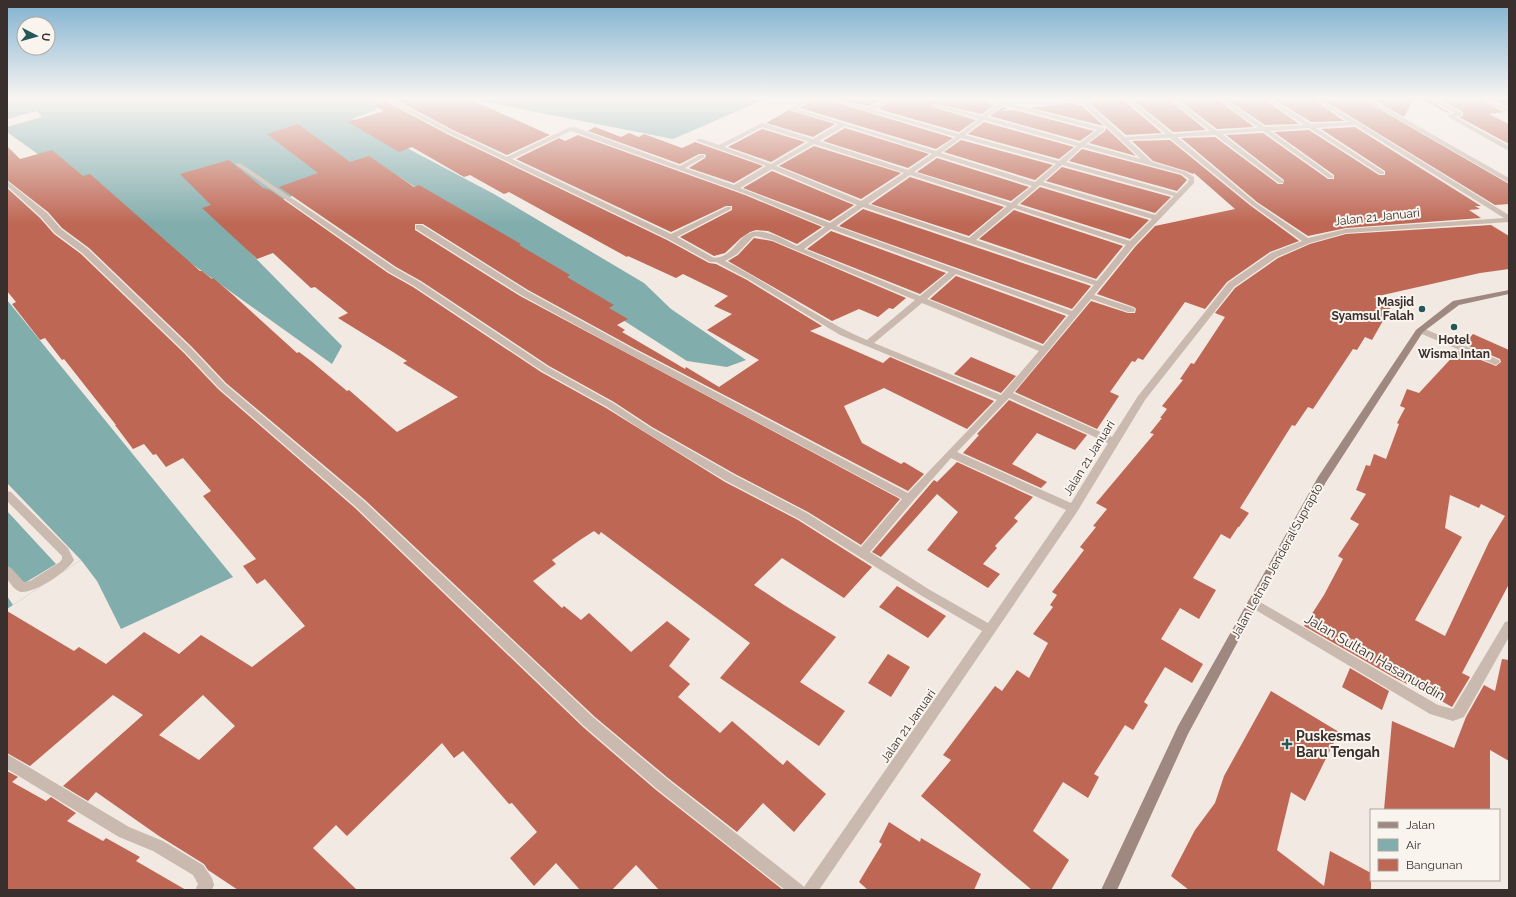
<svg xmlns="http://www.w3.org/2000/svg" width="1516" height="897" font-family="Raleway,sans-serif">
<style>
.water{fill:#82adad}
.pier{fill:#f2e9e2}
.building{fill:#be6754;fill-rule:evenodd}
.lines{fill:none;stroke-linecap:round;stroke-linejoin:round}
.street{fill:#cab9ae;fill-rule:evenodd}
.secondary{fill:#9e887f;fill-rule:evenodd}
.poi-dot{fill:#245858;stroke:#faf4ee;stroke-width:1.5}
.labels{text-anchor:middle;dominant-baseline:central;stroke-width:4;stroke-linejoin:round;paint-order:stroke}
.street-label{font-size:12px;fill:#392f2c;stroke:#faf4ee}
.poi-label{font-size:12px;font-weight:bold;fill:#392f2c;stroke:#faf4ee;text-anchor:end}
.near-street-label{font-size:14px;fill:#392f2c;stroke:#faf4ee}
.near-poi-label{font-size:14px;font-weight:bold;fill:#392f2c;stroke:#faf4ee;text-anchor:start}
</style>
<rect width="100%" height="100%" fill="#f2e9e2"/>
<path class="water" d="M7,99h380l-15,5 5,4 -1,2 -24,9 142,75 150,89 27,26 75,51 -19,7 -40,-6 -311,-199 -104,42 -47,23 117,119 -10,18 -325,-232z
M470,99h295l-92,40z
M7,300l226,277 -112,52 -24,-48 -16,-21 -74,49z"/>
<path class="pier" d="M37,111l5,6 -35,10v-8z
M7,483l74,77 -68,45 -6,-9v-30l16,18 33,-20 -49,-53z"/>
<path class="building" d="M394,99h75l81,36 -43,20 -54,-25z
M813,99h14l1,1 125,38 -17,11 -136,-41z
M840,99h42l-14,7z
M893,99h88l2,2 12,4 -13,9 -50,-11 1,4 43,13 -17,12 -81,-23z
M1132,99h36l38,31 -33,2z
M1177,99h40l37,28 -37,2z
M1226,99h38l35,25 -34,1z
M1273,99h40l31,22 -33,1z
M1322,99h40l147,85v20l-14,1z
M1372,99h42l-10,18z
M1420,99h8l22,14h-2z
M1439,99h39l26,13 -15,2 20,10v20l-50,-27 4,-1v-4z
M1489,99h20v8z
M1123,100l39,33 -36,2 -38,-33z
M385,101l62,33 220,106 42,23 7,1 31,16 75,46 -12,5 73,32 7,-6 104,44 -27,28 -83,-41 -40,18 18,37 39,21 3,-2 20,12 -16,17 -274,-143 -106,-58 -105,-66h-8v6l105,66 380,203 -39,46 -53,-33 -73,-38 -83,-47 -38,-25 -65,-36 -128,-85 -25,-14 -117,-80 39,-14 -51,-39 31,-10 52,38 19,-6 45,31 5,-2 102,59 -2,1 51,30 -3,2 47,28 -5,3 19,11 -11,6 8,5 -3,2 53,31 10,6 1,-2 33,20 40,-27 -52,-30 25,-16 -18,-8 14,-10 -45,-22 -7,4 -48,-22 -1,1 -118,-65 -5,2 -34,-19 -6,2 -52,-30 -13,5 -51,-30 36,-11 -11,-6z
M1068,103l14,3 22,20 -73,-18z
M1003,107l4,1 -5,3 12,-1 80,21 -14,10 -90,-25z
M789,110l46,14 -22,13 -47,-14z
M984,122l90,25 -15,12 -91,-25z
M595,127l26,10 8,-4 10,4 5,-3 38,14 13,-6 68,24 -29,17 -45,-15 16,-10 1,-3 -2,-1h-5l-19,10 -92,-33z
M1355,127l126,79h-6l5,3 -11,1 12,8 -135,10 -38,8 -51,-34 -76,-64 34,-1 63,47h5l1,-4 -58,-45 37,-2 65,46h6v-4l-60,-43 35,-2 70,45h6v-4l-64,-42z
M845,128l84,26 -21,14 -85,-27z
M1106,128l30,28 -47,-13 16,-12z
M762,129l43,13 -34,20 -43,-15z
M578,135l167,60 77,32 -25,17 -29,-13 -12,-1 -6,2 -9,6 -16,15 -11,3 -34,-19 52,-27v-4h-6l-55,26 -155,-73 43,-21 6,3z
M961,140l92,25 -18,15 -91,-28z
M1170,140l81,66 48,35 -29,11 -43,30 -22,27 -20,-7 -42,58 -5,-2 -3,4 -3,-1 -22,31 9,4 -22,33 -82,-37 76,-91 37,12h7l1,-4 -2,-2 -37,-13 38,-47 20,-21 80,-17 -41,-36 -1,1 -7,-3 -33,-10 -21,-20z
M7,146l13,13 32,-9 31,26 7,-2 110,97h2l10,8 1,-1 19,16 65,59 2,-1 12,9 36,30 2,-1 48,42 61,-35 -55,-34 4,-2 -14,-9 -55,-34 10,-5 -33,-26 -4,1 -38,-35 -16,6 -55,-51 9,-3 -31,-31 49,-14 34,28 7,2 118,83 25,14 128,85 65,36 119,74 73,38 74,47 -28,31 -62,-40 -28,27 30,20 52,32 -36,45 45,29 -26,35 -99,-68 30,-35 -149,-111 -2,3 -5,-4 -14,9 -28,20 4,4 -23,17 29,27 2,-2 17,14 8,-7 42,39 36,-31 23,18 -21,27 21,18 -12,13 42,36 12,-12 51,44 4,-5 39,34 -32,38 -31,-29 -26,29 -69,-54 -73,-61 -230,-217 -139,-117 -34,-36 -103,-99 -27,-20 -14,-16 -41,-32z
M814,146l87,27 -40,26 -82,-33z
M1082,149l99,26 6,5 -10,11 -108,-30z
M937,158l92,29 -18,14 -94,-29z
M1062,167l109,30 -16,16 -109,-32z
M772,171l72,30 10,4 -24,16 -87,-33z
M910,177l94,30 -35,29 -98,-32z
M1040,187l109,33 -19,19 -110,-35z
M7,188l33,30 14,16 27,20 103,99 34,36 137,119 228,219 73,63 127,100h-124l-23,-25 -24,25h-32l-24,-27 -22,23 -24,-28 27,-26 -25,-29 -3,1 -46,-53 -9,7 -12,-15 -95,93 -11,-11 -23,23 44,42h-119l-30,-20 -4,-6 -45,-28 -63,-44 -8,9 -25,-15 80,-71 -30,-20 -83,71 -23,-13v-142l67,40 5,-4 27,17 38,-32 35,22 22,-19 51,32 53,-41 -40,-47 -8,5 -14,-18 13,-7 -53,-63 8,-5 -28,-33 -17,9 -10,-13 -3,1 -9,-11 -11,5 -18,-24h1l-52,-66 -2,1 -17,-22 -5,2 -28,-36 4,-2 -9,-11zM203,695l32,31 -36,34 -40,-25z
M863,209l228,77 -19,23 -233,-83z
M1014,210l109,36 -27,33 -117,-40z
M1491,225l18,11v33l-29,4 -106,24 18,8 -20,35 -7,-3 -8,13 -4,-1 -40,60 -5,-2 -13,19 -3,-1 -52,83 9,5 -10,14h-1l-8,12 -9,-5 -28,44 23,12 -17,29 -19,-11 -19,31 42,25 -11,19 -27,-16 -21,35 4,3 -15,25 -8,-5 -31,49 5,3 -11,21 -25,-16 -30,49 36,29 -18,30h-19l-111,-94 30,-36 -8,-5 52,-69 7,5 15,-21 12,8 19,-35 -15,-9 20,-27 -3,-2 7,-10 -5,-3 32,-42 -4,-3 16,-20 -3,-1 14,-17 -11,-6 58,-69 -4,-1 12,-15h-2l7,-9 -5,-3 21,-26 -3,-1 11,-16 3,1 31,-47 -10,-4 20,-25 43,-30 32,-14 36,-10z
M831,231l115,42 -26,21 -113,-45z
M754,238l18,3 134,57 -13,11 -4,-1 -11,9 -19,-8 -27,12 -104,-60 10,-6z
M956,276l110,40 -23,28 -113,-45z
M1473,334l36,16v234l-47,89 8,4 -18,30 -44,-25 -1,2 -12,-6 -91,-52 20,-31 19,-36 -5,-3 21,-32 -9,-5 16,-25 -10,-4 10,-25 4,1 4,-12 12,5 13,-35 -2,-1 8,-15 -5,-2 7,-17 12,4 39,-42 38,15 5,-4 -1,-3 -36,-15zM1450,495l29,13 2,-4 24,12 -16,26 -44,94 -30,-16 47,-83 -17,-9z
M971,357l45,19 -15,17 -47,-19z
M1009,400l78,35 -12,15 -38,-17 -25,31 35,18 -6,6 -78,-35 16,-18 -2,-1z
M957,462l76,35 -19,21 4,3 -23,25 2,2 -14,16 17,10 -12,14 -61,-38 31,-38 -21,-18 -56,63 -9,-5 62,-72 3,2z
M897,586l49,30 -18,22 -49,-31z
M888,654l22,13 -19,30 -23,-14z
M1502,659l7,1v101l-19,-11v60h-106l8,-89 62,27 12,-31 18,-32 11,6z
M1350,668l39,23 -7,19 -40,-23z
M1271,691l68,41 -34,69 -14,-9 -14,58 47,36 6,-35 41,22v17h-182l-18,-14 24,-46 20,-27 9,-27z
M7,771l11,6 -6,5 34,19 5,-4 25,16 -9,8 36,20 3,-3 34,19 -4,4 50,29h-179z
M889,822l31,20 1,-4 60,36 -7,16h-106l-9,-8 23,-38 -3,-2z"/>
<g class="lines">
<path class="street" d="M384,99h7l61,32 55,26 61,-29 6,-1 106,39 20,-11h4v2l-19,11 49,17 32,-19 -69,-25v-2h4l18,6 43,-22 51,16 26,-15 -50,-15 17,-10h6l-15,10 139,42 20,-14 -128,-38h8l32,9 17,-9h7l-18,11 85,24 20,-15 -46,-13v-2l49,12 16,-12 -15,-4 -1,-1 19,2 7,-2 2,1 -3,3 97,25v2l-18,14 55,15 -58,-54 -21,-5 -1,-1 17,2 -1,-2h6l42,38 41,-3 -42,-35h6l43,35 37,-3 -41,-32h6l42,32 41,-3 -40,-29h6l41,28 39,-2 -39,-26h6l40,25 38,-2 -35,-23h6l189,116v7l-163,11 -36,10 -33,14 -43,30 -89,113 -68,112 -258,378h-34l-128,-101 -73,-63 -228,-219 -137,-119 -34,-36 -103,-99 -27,-20 -14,-16 -34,-31v-5l40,32 14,16 27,20 103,99 34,36 139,117 230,217 73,61 135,106 2,2 178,-256 -60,-35 -123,-77 -73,-38 -81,-49 -38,-25 -65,-36 -128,-85 -25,-14 -154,-108 5,-1 155,105 25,14 128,85 65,36 38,25 83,47 73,38 54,34 41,-48 -275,-146 -106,-58 -105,-66v-4h6l105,66 106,58 275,144 89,-93 -157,-65 -92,-56 -32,-17h-6l-42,-23 -220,-106zM1003,105l94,25 -17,13 -93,-26zM984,120l93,26 -18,15 -94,-26zM1355,125l149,93 -158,11 -38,9 -52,-35 -79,-66 38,-2 64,48h4v-2l-61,-47 41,-3 66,47h4v-2l-63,-45 39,-3 71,46h4v-2l-68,-44zM845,126l87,28 -24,16 -89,-29zM762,127l47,15 -38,22 -47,-17zM571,131l175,63 79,33 -28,19c-12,-6 -33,-19 -47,-13 -13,5 -17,24 -36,25l-37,-21 54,-28v-2h-4l-56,27 -159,-75zM961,138l95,26 -21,18 -94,-29zM1170,138l82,67 50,36 -31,12 -43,30 -90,113 -26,41 -99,-44 78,-94 37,13h6l1,-2 -1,-2 -40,-13 40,-49 60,-63v-6l-8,-5 -34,-10 -24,-22zM814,144l90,29 -43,28 -85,-35zM1082,147l100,27 7,5 -1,3 -11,11 -111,-31zM937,156l95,30 -21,17 -97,-31zM1062,165l112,31 -19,19 -112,-33zM772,169l73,31 12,5 -27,18 -90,-35zM910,175l97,31 -38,32 -101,-34zM1040,185l112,34 -22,22 -113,-36zM863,207l231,78 -22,26 -236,-85zM1014,208l112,37 -29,36 -121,-41zM831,229l118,43 -29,24 -116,-47zM756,236l16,4 143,60 -48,40c-50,-21 -94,-55 -142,-79l12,-7 16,-17zM956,274l113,41 -26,31 -116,-47zM922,303l117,48 -38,44 -127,-52zM1009,398l99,45 -37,60 -114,-51zM951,458l115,52 -78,113 -58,-33 -60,-38 43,-51z
M1363,99h7l139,79v5z
M1429,99h7l26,14v2l-7,2 54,29v5l-61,-34v-2l6,-2z
M1479,99h7l23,10v4z
M1420,327l79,33 1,2 -4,3 -3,-1 -76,-32 -1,-2z
M7,491l4,1 57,56 6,12c-7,12 -39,33 -53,32 -6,-1 -11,-9 -14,-13v-13l4,2 13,14 6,-1 30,-19 2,-3v-3l-55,-55z
M1253,598l185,107 15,4 52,-87 4,-1v16l-45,80 -11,4 -23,-7 -181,-108 -2,-3 2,-3z
M7,754l122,73 34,14 40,24 9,13 2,7 -2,5h-17l3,-6 -5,-9 -40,-24 -34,-14 -112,-68z"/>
<path class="secondary" d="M1509,290v4l-50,11 -36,27 -97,150 -69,124 -69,128 -71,156h-16l77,-164 71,-126 69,-123 98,-147 37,-29z"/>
</g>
<linearGradient id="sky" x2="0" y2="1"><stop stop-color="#7fb1d0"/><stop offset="0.44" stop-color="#f9f5f2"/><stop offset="1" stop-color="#f9f5f2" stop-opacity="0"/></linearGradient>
<rect width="1516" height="224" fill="url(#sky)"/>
<g class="poi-dot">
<circle cx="1422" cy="309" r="4"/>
<circle cx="1454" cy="327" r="4"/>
<path d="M1285 738h4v4h4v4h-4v4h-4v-4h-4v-4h4z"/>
</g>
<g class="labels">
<g class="street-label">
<text transform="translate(1377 217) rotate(-6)">Jalan 21 Januari</text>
<text transform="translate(1089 458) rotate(-58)">Jalan 21 Januari</text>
<text transform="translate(1277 561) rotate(-61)">Jalan Letnan Jenderal Suprapto</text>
<text transform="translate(908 726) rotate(-55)">Jalan 21 Januari</text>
</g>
<g class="poi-label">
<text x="1414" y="302">Masjid<tspan x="1414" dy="14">Syamsul Falah</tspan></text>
<text x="1454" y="340" text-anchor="middle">Hotel<tspan x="1454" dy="14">Wisma Intan</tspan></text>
</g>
<g class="near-street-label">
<text transform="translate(1375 657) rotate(30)">Jalan Sultan Hasanuddin</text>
</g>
<g class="near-poi-label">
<text x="1296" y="736">Puskesmas<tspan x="1296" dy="16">Baru Tengah</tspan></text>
</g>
</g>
<rect width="1516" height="897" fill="none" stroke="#392f2c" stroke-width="16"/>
<rect x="1370" y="809" width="130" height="72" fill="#faf4ee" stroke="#ada5a0"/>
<rect x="1378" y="822" width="20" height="6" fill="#9e887f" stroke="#ada5a0"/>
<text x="1406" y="829" font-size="12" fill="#392f2c">Jalan</text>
<rect x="1378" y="839" width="20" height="12" fill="#82adad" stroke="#ada5a0"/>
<text x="1406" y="849" font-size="12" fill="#392f2c">Air</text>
<rect x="1378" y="859" width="20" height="12" fill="#be6754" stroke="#ada5a0"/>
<text x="1406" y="869" font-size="12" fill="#392f2c">Bangunan</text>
<g transform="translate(36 36) rotate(96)"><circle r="19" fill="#faf4ee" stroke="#ada5a0"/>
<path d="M0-3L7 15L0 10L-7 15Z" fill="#245858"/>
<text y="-6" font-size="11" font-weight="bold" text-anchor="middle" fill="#392f2c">U</text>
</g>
</svg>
